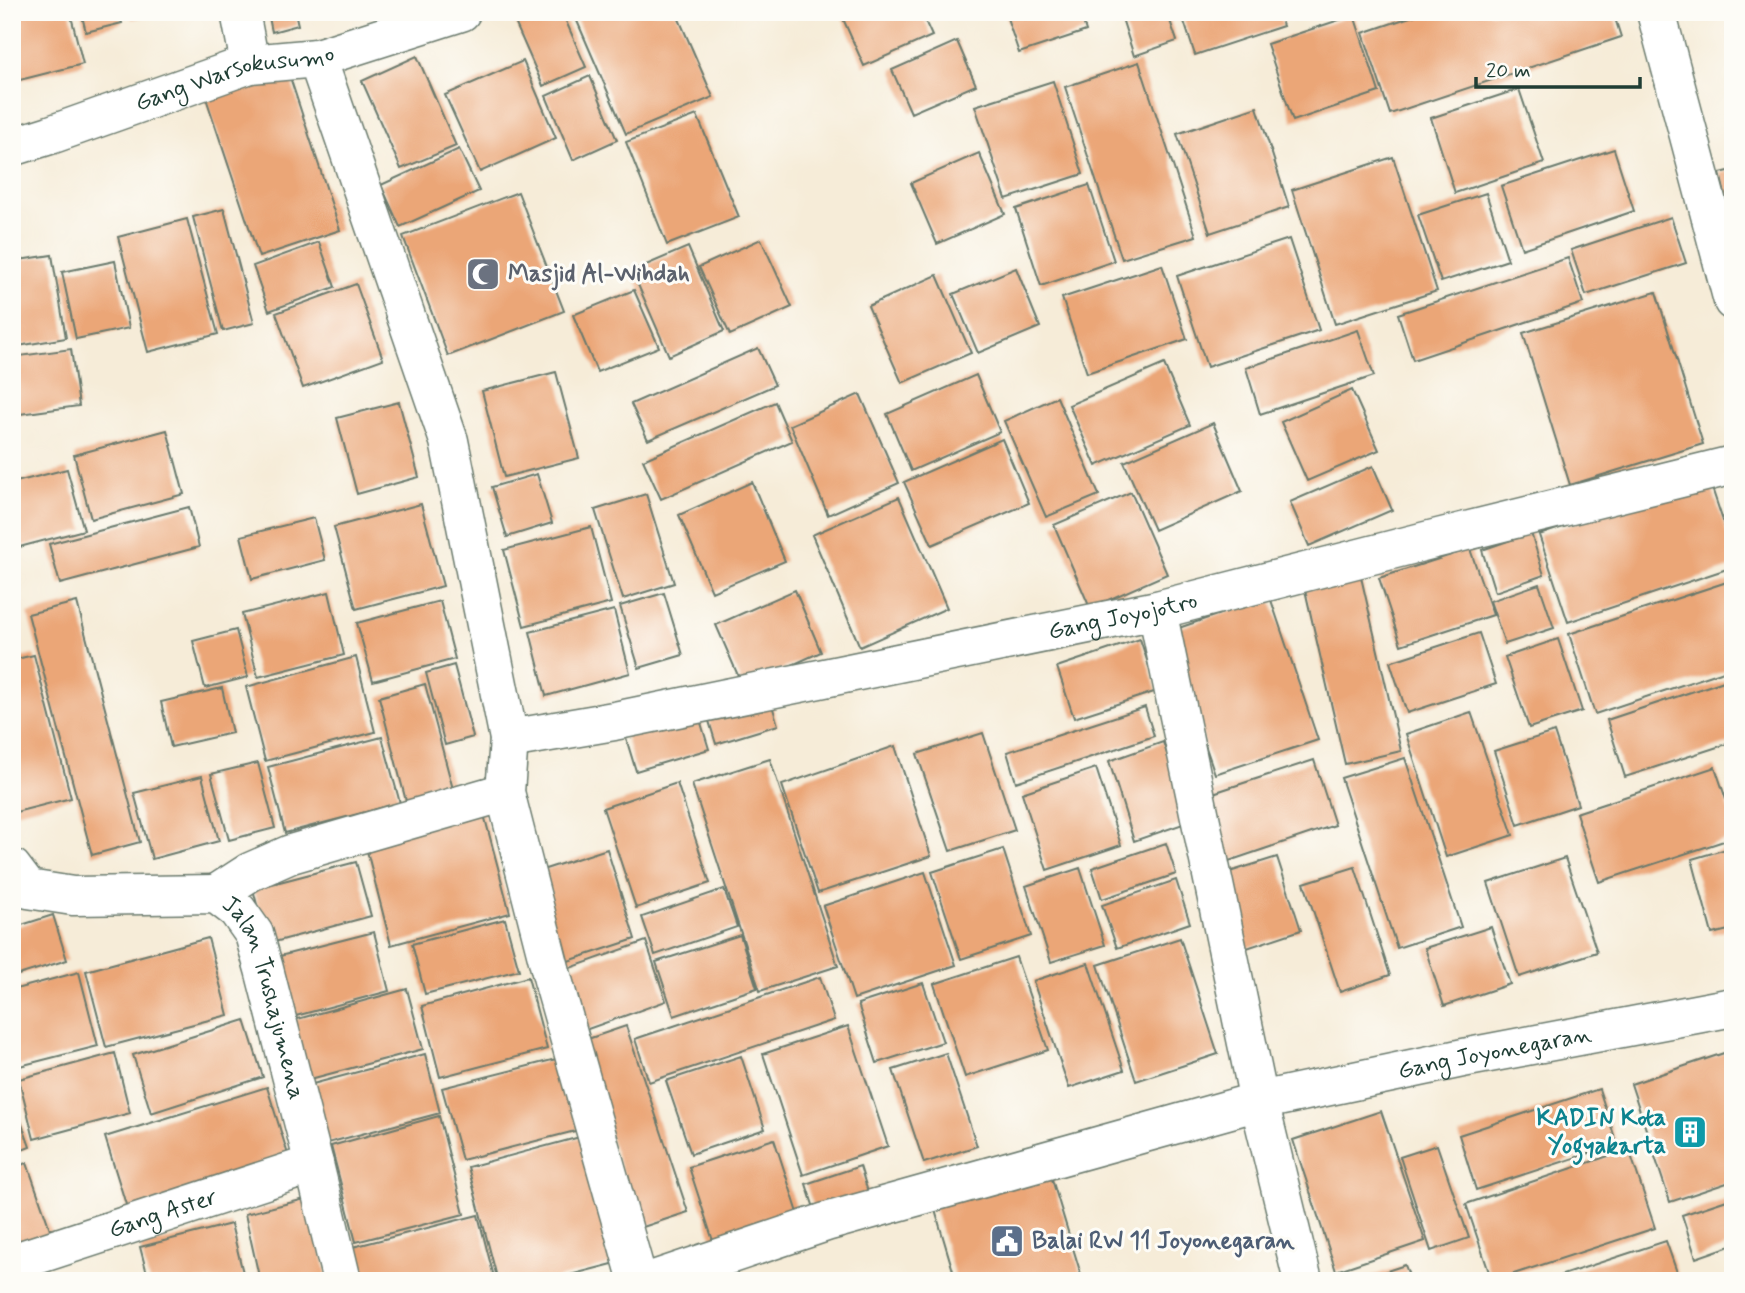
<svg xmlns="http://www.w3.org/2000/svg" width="1745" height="1293" font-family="Mynerve,sans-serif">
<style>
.building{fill:#eba677}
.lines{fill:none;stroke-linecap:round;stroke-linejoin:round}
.minor-casing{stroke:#6a7a6d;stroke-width:41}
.secondary-casing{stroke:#6a7a6d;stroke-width:41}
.minor{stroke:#fff;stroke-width:38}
.secondary{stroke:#fff;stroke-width:38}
.labels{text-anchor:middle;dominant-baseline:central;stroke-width:6;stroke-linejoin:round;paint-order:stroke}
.street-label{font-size:24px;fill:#1f3d34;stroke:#fdfcf7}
.worship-label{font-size:24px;font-weight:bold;fill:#5b616d;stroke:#fdfcf7;text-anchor:start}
.culture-label{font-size:24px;font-weight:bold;fill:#0d838f;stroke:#fdfcf7;text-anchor:end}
.service-label{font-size:24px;font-weight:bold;fill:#4e5e75;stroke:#fdfcf7;text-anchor:start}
</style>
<rect width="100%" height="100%" fill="#fdfcf7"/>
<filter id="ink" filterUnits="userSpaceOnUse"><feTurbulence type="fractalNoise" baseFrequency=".0143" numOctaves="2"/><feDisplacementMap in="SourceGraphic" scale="14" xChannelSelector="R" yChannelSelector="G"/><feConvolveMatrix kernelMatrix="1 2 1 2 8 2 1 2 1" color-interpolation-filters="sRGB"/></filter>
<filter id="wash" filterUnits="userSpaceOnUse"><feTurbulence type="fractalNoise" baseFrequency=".00686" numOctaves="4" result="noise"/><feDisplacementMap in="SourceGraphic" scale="28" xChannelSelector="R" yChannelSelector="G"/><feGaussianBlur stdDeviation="1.57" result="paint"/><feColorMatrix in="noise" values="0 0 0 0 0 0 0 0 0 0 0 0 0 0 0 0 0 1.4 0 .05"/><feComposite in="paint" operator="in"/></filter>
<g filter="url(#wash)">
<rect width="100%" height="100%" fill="#f6ecd8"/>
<g id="blocks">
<path class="building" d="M12,12h58l13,52 -71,18z
M81,12h38l3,11 -36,9z
M130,12h28v2l-26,5z
M268,12h27l3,13 -26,7z
M533,12h29l24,55 -43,19 -29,-66z
M577,12h99l37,85 -87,37 -52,-120z
M840,12h81l11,24 -68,30z
M1005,12h75l6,19 -67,22z
M1120,12h47l10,29 -43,15z
M1181,12h97l5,14 -88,29z
M1425,12h188l8,25 -231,77 -27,-81z
M1354,15l25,77 -86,29 -26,-77z
M957,41l19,44 -65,28 -19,-43z
M417,56l39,90 -55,23 -39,-88z
M523,61l33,77 -76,34 -35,-77z
M1139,62l57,174 -74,23 -57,-172z
M287,68l53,162 -81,27 -54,-162z
M590,76l27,64 -44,20 -27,-64z
M1053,81l30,93 -77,25 -31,-93z
M1519,89l25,74 -89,30 -24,-75z
M1257,107l32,100 -79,26 -33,-99z
M697,115l42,102 -72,28 -41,-103z
M459,149l20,42 -79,36 -19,-42z
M1614,149l20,62 -112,38 -21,-63z
M979,153l26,61 -68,30 -26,-61z
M1393,157l44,134 -102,33 -43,-134z
M1733,170v55h-1l-12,-52z
M1089,185l25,76 -73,25 -25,-77z
M518,192l46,119 -116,45 -45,-120z
M1486,193l22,67 -67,22 -23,-67z
M224,209l30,114 -31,8 -30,-114z
M1671,217l15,46 -100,32 -15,-45z
M187,219l31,115 -70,18 -30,-115z
M761,239l31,68 -62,28 -31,-68z
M1289,239l30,91 -112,37 -30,-91z
M319,242l16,45 -66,24 -16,-45z
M688,247l36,84 -55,25 -37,-85z
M52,255l14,83 -54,9v-86z
M1568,258l15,45 -170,57 -15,-46z
M115,261l14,67 -53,11 -14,-67z
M1162,265l25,74 -100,34 -25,-75z
M1016,268l24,59 -62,26 -25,-59z
M937,275l34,78 -69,30 -34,-77z
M356,284l27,75 -80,29 -27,-75z
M634,290l25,57 -62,25 -24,-57z
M1656,292l47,152 -133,41 -47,-152z
M1358,330l16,46 -114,38 -14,-46z
M758,348l17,37 -127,55 -17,-36z
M71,349l8,57 -67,9v-58z
M1164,364l26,61 -94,41 -27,-61z
M556,372l23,86 -75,19 -22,-86z
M976,375l24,57 -89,39 -24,-57z
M1352,390l27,60 -72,31 -26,-59z
M860,394l39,89 -71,32 -38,-90z
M1057,397l42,98 -53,22 -42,-96z
M399,402l20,75 -62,17 -20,-76z
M775,402l17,39 -131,58 -18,-39z
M1213,423l29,68 -88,39 -30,-68z
M167,430l17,64 -93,25 -17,-64z
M1002,439l27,64 -97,42 -28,-63z
M1373,466l19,44 -83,36 -19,-44z
M67,469l17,61 -72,19v-66z
M537,474l15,49 -45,14 -15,-50z
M1709,479l24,72v16l-165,55 -29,-87z
M752,482l33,79 -73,31 -33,-77z
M1131,492l36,82 -77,34 -36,-83z
M646,494l28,89 -51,16 -28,-89z
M899,497l48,111 -87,39 -48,-112z
M421,504l22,82 -87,23 -22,-82z
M189,507l10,40 -139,37 -11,-40z
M314,518l11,42 -73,19 -11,-43z
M591,527l20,76 -87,23 -20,-76z
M1531,533l13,42 -49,17 -13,-42z
M1470,549l23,66 -92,30 -22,-67z
M1361,577l40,174 -56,13 -40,-174z
M1733,580v88l-138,46 -26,-80z
M1539,584l15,44 -49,16 -15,-43z
M795,590l26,62 -78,35 -27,-62z
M329,592l15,63 -86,22 -16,-63z
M664,593l19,62 -44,13 -19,-62z
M1270,597l48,143 -103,34 -48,-142z
M440,601l15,58 -82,22 -16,-58z
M77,602l63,240 -48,13 -64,-241z
M614,610l16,63 -84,23 -16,-64z
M236,630l12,47 -43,11 -12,-47z
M1479,633l17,51 -89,29 -17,-51z
M1140,639l17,52 -83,27 -17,-51z
M1558,639l24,72 -53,17 -24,-71z
M34,655l37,143 -59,15v-153z
M356,657l19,75 -110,29 -19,-74z
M454,665l19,72 -28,8 -19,-72z
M1733,678v64l-108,35 -18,-57z
M425,684l29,109 -47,12 -28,-108z
M222,688l10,45 -61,14 -10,-45z
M768,692l10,33 -62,19 -10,-33z
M1145,707l9,29 -138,46 -9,-30z
M1471,712l42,123 -67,22 -40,-123z
M698,713l11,36 -73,22 -11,-36z
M1554,732l24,73 -60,20 -24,-74z
M983,733l32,97 -65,21 -33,-97z
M382,737l18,66 -115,30 -17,-66z
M1163,742l26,80 -55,19 -25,-80z
M895,746l36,110 -113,37 -36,-108z
M1405,758l56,169 -64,21 -56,-170z
M770,759l68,207 -78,25 -68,-207z
M1314,760l21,65 -109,37 -22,-66z
M258,763l17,65 -46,12 -18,-66z
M1715,767l18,53v18l-134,44 -23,-69z
M1096,768l25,77 -74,25 -25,-77z
M202,776l17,65 -67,18 -18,-66z
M677,783l33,100 -74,25 -33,-100z
M482,807l28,106 -119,32 -27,-106z
M1166,843l10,31 -74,25 -10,-31z
M1733,847v82l-21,5 -20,-75z
M607,849l28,90 -76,25 -29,-90z
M1003,849l28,87 -70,23 -29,-87z
M1277,857l24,73 -57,19 -24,-74z
M1565,858l32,94 -78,25 -31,-94z
M356,862l15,54 -104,28 -14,-55z
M1355,867l35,108 -50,17 -36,-109z
M1080,868l25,77 -54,17 -25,-76z
M925,872l31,93 -102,34 -31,-93z
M1176,880l14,43 -73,25 -15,-43z
M724,889l13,38 -82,28 -13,-38z
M53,915l14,45 -55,17v-49z
M505,919l14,51 -94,24 -13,-50z
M1491,927l19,57 -66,22 -19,-58z
M374,932l15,59 -97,26 -16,-60z
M740,935l17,53 -83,28 -18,-54z
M208,938l20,77 -122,32 -20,-76z
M1180,938l38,116 -82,27 -38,-116z
M646,941l20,60 -92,33 -21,-60z
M1016,957l32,93 -83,27 -31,-93z
M1088,963l36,107 -55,18 -36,-107z
M79,972l19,74 -86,22v-78z
M528,977l19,72 -107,28 -18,-71z
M820,977l14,43 -185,62 -14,-43z
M923,983l20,59 -66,21 -19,-59z
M407,989l16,60 -124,33 -16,-59z
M245,1020l18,57 -112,36 -18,-58z
M626,1026l62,186 -48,16 -61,-186z
M848,1026l40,120 -85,29 -40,-121z
M1733,1050v131l-63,21 -39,-118z
M115,1053l15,60 -96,26 -15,-60z
M946,1053l31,93 -53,17 -31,-93z
M425,1054l15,59 -116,31 -15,-59z
M741,1056l24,73 -74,25 -25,-73z
M560,1058l19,72 -117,30 -20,-72z
M267,1087l23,74 -162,50 -23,-74z
M1599,1089l18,55 -141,46 -17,-55z
M12,1096l18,51 -18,7z
M1381,1111l44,130 -89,30 -43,-131z
M439,1116l25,98 -108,28 -25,-96z
M591,1134l33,127 -77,20h-49l-30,-114z
M774,1139l26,80 -85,28 -26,-80z
M1437,1145l32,93 -38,13 -31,-94z
M1629,1149l26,79 -163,53 -26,-77z
M27,1163l25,72 -40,14v-81z
M860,1166l11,36 -53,18 -12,-36z
M1048,1166l35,115h-127l-24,-81z
M309,1198l18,77 -25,6h-42l-15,-67z
M1733,1198v47l-37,13 -14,-43z
M478,1215l17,66h-134l-8,-34z
M231,1224l14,57h-96l-9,-34z
M1666,1241l14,40h-133v-1z
M1405,1265l6,16h-44l-1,-3z"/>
</g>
</g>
<g filter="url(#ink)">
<use href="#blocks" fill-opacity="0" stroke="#6a7a6d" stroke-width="2"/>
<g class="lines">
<g class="minor-casing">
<g id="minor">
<path d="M240,12l10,52"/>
<path d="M317,58l132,383 60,298 -4,53 48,188 85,301"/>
<path id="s1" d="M12,147l38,-12 200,-71 67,-6 144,-46"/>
<path d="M1157,610l102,491 44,180"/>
<path id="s2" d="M509,739l105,-18 543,-111 269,-69 307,-76"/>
<path id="s3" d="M12,868l16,21 45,7 143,-2 21,16 17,24 10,35 50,195 28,117"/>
<path d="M216,894l34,-22 41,-18 214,-62"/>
<path id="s4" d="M12,1263l302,-99"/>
<path id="s5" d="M651,1281l175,-59 433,-121 204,-43 270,-51"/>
</g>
</g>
<g class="secondary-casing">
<path id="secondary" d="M1656,12l77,289"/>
</g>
<use href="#minor" class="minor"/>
<use href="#secondary" class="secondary"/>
</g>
</g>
<defs>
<g id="mosque-square" transform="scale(1.75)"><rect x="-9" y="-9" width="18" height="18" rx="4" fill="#6b7280" stroke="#fdfcf7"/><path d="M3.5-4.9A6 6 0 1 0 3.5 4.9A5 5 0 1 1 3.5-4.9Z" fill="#fff"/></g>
<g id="building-square" transform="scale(1.75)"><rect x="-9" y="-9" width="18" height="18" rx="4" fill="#0f9aa8" stroke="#fdfcf7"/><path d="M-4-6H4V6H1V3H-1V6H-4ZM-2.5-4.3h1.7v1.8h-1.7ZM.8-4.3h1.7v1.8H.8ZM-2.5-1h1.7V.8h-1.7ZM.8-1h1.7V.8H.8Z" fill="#fff"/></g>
<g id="civic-square" transform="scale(1.75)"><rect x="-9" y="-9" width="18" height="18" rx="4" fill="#5c6f8a" stroke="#fdfcf7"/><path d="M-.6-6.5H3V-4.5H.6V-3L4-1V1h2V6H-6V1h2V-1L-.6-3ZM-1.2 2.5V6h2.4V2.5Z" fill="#fff"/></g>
</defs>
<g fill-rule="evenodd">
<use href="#mosque-square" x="483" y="274"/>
<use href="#building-square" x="1690" y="1132"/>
<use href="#civic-square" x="1007" y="1241"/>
</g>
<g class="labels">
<g class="street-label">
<text stroke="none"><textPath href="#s1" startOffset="234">Gang Warsokusumo</textPath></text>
<text stroke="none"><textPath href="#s2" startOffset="626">Gang Joyojotro</textPath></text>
<text stroke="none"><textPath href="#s3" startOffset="334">Jalan Trushajumena</textPath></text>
<text stroke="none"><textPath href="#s5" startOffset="875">Gang Joyonegaran</textPath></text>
<text stroke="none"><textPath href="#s4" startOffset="159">Gang Aster</textPath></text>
</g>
<g class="worship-label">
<text x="508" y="274">Masjid Al-Wihdah</text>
</g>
<g class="culture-label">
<text x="1666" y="1118">KADIN Kota<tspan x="1666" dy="28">Yogyakarta</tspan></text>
</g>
<g class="service-label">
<text x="1032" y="1241">Balai RW 11 Joyonegaran</text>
</g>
</g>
<rect width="1745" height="1293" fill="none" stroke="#fdfcf7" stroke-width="42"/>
<path d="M1476 77v10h164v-10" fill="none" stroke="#1f3d34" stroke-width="3.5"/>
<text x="1486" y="77" font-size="21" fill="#1f3d34" stroke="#fdfcf7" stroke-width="5" paint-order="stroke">20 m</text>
</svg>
